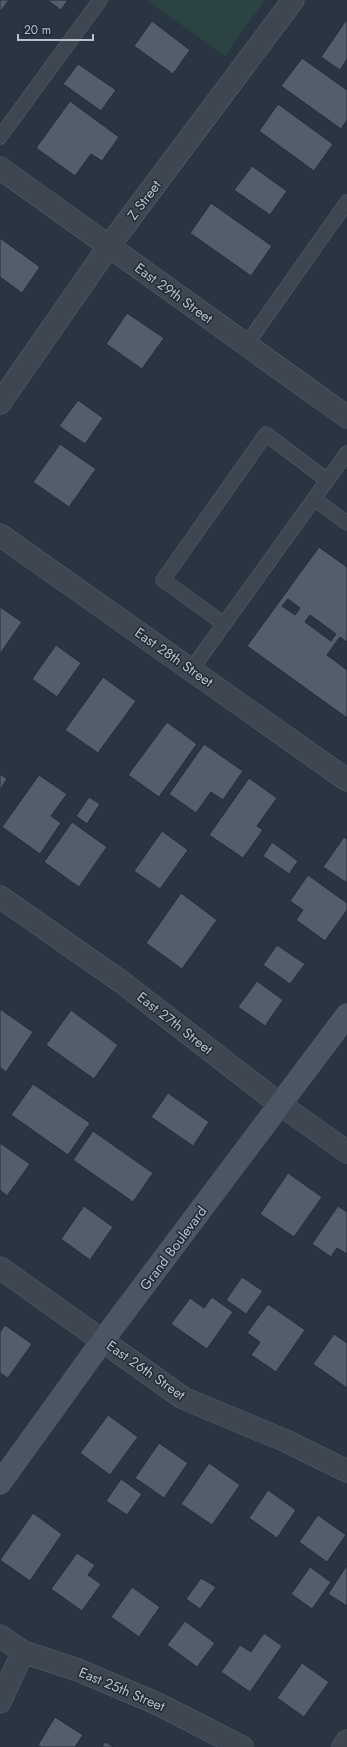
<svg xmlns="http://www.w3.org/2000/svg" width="347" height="1747" font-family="Jost,sans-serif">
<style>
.green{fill:#2c4343}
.building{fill:#525e6c;stroke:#232d39;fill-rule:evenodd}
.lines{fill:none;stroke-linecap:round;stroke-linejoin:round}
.lane-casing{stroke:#5b646f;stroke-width:15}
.street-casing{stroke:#5b646f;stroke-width:23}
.secondary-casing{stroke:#5b646f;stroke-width:23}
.lane{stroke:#3d4651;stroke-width:14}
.street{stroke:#3d4651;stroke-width:22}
.secondary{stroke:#4b5664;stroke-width:22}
.labels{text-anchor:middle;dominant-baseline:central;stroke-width:3;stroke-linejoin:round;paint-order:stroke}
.street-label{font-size:14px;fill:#bac2cb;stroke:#212b37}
</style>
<rect width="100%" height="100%" fill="#293541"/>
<path class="green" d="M147,0h118l-40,56z"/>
<path class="building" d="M0,0h9l-9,12z
M47,0h21l-7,10z
M347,19v40l-7,11 -19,-13z
M152,21l38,29 -17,24 -39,-28z
M302,58l45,32v30l-6,9 -60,-43z
M78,64l38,26 -15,21 -38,-27z
M70,101l49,36 -17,24 -11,-7 -16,22 -39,-28z
M278,104l55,40 -19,27 -55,-40z
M252,166l35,25 -17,24 -36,-25z
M211,203l61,43 -21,30 -61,-43z
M0,238l40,29 -18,26 -22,-16z
M127,313l37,25 -22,31 -36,-25z
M78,400l25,18 -18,26 -26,-18z
M60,444l36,25 -27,38 -36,-25z
M319,547l28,20v75l-7,-5 -13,18 20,15v48l-100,-72zM288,599l12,9 -5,7 -13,-9zM310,615l26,19 -5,7 -26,-19z
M0,607l22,15 -22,32z
M56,645l25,18 -24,34 -25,-18z
M103,677l33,24 -38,52 -33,-23z
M167,722l30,22 -38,53 -31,-22z
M204,744l39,27 -20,29 -12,-8 -15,21 -27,-19z
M0,774l7,5 -7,11z
M39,775l28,19 -16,22 10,7 -21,31 -38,-27z
M249,778l28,20 -20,28 6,4 -20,28 -34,-23z
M89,797l11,7 -13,20 -11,-8z
M72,822l35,25 -28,40 -35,-25z
M162,831l26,19 -28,39 -26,-18z
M344,837l3,2v44l-24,-16z
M272,842l26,19 -9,13 -26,-18z
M308,875l39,28v7l-22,31 -29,-21 7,-10 -13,-9z
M181,893l36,27 -35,49 -36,-26z
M277,945l28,19 -15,20 -27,-19z
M257,981l26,19 -18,26 -27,-19z
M0,1009l33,23 -27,40 -6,-5z
M71,1010l47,35 -24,34 -48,-34z
M33,1084l57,39 -22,32 -57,-40z
M168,1093l41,29 -16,24 -42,-29z
M93,1131l60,42 -20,29 -60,-42z
M0,1143l30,21 -23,32 -7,-6z
M288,1173l34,24 -28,40 -34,-23z
M84,1206l29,21 -23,33 -29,-21z
M338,1206l9,6v42l-10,-6 -6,9 -19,-13z
M242,1277l21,14 -17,23 -20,-14z
M212,1297l21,15 -26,37 -36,-25 19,-26 14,10z
M268,1304l37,26 -29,42 -25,-17 9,-13 -13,-9z
M5,1325l27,19 -24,34 -8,-5v-41z
M334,1334l13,9v45l-34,-24z
M108,1415l30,22 -28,38 -30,-22z
M159,1443l29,20 -24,35 -29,-20z
M209,1463l31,22 -28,40 -31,-21z
M121,1479l21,15 -15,21 -21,-14z
M268,1490l28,20 -19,28 -28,-20z
M33,1513l29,21 -32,47 -30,-21z
M318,1515l28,20 -19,27 -28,-20z
M77,1553l18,12 -7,10 13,9 -19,27 -31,-22z
M347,1565v41l-19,-12z
M310,1567l21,15 -19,27 -21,-15z
M201,1578l15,9 -16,22 -14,-10z
M132,1587l28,20 -21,30 -28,-20z
M185,1621l30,22 -18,24 -30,-22z
M264,1633l18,13 -32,46 -29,-20 19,-27 11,7z
M302,1663l27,19 -25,35 -27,-19z
M55,1717l28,18 -8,12h-34l-3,-2z
M105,1742l9,5h-12z"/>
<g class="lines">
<g class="lane-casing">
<path id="lane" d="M0,137l100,-137
M246,345l101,-143
M314,499l33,24
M224,624l-61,-44 103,-146 61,46
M191,670l156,-217"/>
</g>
<g class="street-casing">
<path id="street" d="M0,168l347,249
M0,403l109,-157 184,-246
M0,535l347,245
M0,897l123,86 158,122 66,47
M0,1268l183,130 103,43 61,30
M0,1636l23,16 55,18 80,34 84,43
M0,1702l23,-50
M343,1747l4,-6"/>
</g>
<g class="secondary-casing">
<path id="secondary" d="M0,1483l103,-143 244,-325"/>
</g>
<use href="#lane" class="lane"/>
<use href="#street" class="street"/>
<use href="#secondary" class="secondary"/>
</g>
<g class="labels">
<g class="street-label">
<text transform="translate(144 200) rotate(-53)">Z Street</text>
<text transform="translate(174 293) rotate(36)">East 29th Street</text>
<text transform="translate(174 657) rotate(35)">East 28th Street</text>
<text transform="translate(175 1023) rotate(38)">East 27th Street</text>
<text transform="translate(173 1248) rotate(-53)">Grand Boulevard</text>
<text transform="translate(146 1370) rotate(35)">East 26th Street</text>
<text transform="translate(122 1689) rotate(23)">East 25th Street</text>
</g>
</g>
<path d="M18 34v6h75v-6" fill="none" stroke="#bac2cb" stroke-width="2"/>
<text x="24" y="34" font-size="12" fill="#bac2cb" stroke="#212b37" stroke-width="3" paint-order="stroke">20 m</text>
</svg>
